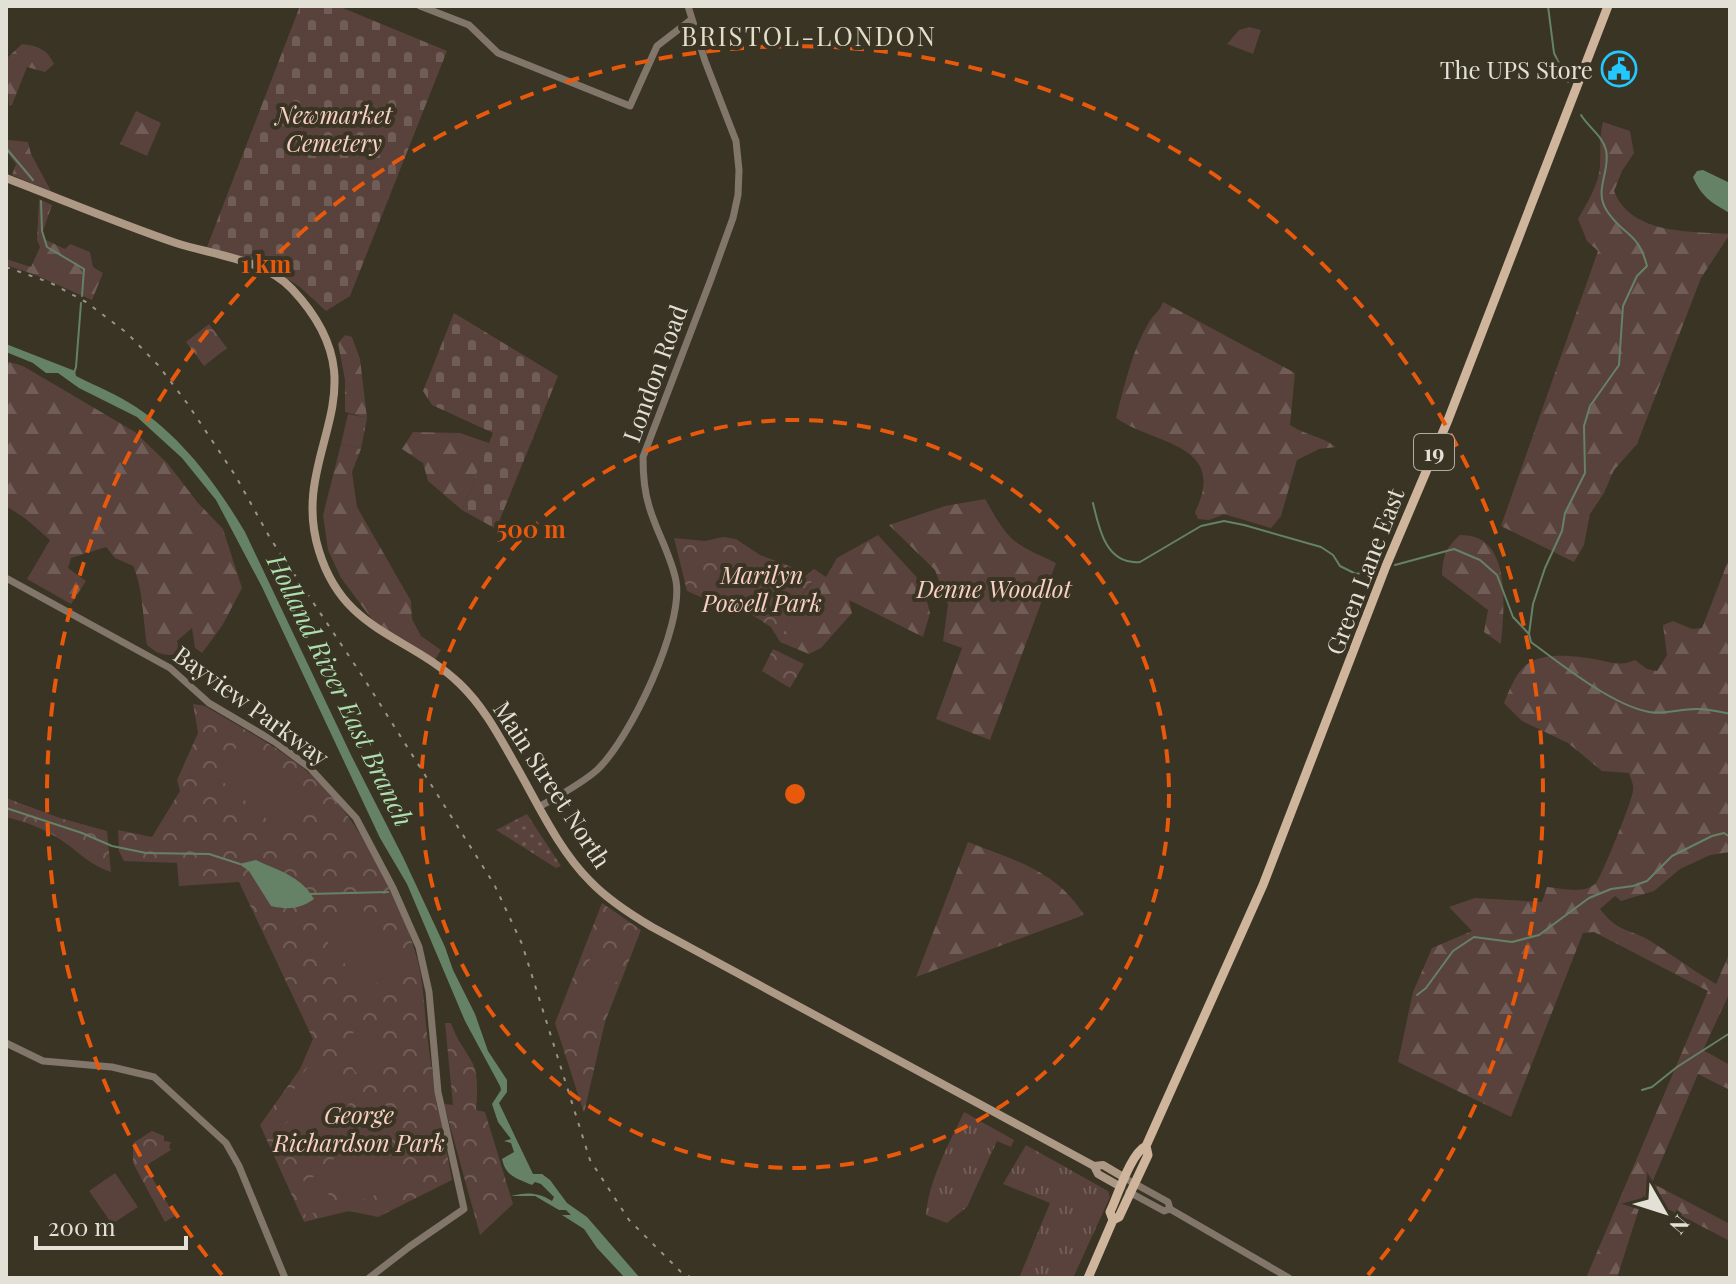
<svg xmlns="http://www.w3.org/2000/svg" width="1736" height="1284" font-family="'Playfair Display',serif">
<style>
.grass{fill:url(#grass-tufts)}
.forest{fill:url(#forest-firs)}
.cemetery{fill:url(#cemetery-stones)}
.park{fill:url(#park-crowns)}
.garden{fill:url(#garden-dots)}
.pitch{fill:#59423b}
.water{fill:#658266}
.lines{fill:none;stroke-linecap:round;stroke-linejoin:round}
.stream{stroke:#658266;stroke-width:2}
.tertiary{stroke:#827569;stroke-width:7}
.secondary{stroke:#ae9986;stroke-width:8}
.primary{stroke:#cfb59c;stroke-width:9}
.rail{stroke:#989488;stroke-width:2;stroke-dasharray:4 8;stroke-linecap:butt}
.ring{fill:none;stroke:#e8590c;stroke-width:4;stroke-dasharray:14 10}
.labels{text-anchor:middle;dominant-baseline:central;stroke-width:8;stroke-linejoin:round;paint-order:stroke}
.shield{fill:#393424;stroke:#b0aca1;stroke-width:2}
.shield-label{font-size:22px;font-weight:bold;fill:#e3e0d6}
.poi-label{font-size:24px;fill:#e3e0d6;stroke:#393424;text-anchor:end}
.park-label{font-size:24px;font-style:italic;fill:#f9d0c3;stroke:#393424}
.street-label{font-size:24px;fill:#e3e0d6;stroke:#393424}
.neighbourhood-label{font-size:26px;letter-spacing:2px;fill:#e4ddca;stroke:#393424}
.water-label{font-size:26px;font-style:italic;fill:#addfaf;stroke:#393424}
.centre{fill:#e8590c;stroke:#393424;stroke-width:4}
.ring-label{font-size:24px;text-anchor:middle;font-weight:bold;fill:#e8590c;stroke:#393424;stroke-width:8;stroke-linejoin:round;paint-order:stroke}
</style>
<defs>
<pattern id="grass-tufts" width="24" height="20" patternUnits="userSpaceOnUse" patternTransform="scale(2)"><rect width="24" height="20" fill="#59423b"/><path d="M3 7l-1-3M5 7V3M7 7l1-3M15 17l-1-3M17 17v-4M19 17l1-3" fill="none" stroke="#715d57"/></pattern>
<pattern id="forest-firs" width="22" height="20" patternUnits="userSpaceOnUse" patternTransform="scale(2)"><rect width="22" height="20" fill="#59423b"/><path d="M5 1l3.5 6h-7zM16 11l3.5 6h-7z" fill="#715d57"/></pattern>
<pattern id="cemetery-stones" width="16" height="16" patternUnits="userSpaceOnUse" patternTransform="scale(2)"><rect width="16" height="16" fill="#59423b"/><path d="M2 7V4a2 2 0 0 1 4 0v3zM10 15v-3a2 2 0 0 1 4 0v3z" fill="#715d57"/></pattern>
<pattern id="park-crowns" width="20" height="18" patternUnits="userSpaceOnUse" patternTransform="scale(2)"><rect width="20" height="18" fill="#59423b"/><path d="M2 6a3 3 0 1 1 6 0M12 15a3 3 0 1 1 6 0" fill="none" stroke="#715d57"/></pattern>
<pattern id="garden-dots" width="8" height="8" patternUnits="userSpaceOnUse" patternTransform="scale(2)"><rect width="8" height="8" fill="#59423b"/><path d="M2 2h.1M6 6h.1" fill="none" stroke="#715d57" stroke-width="1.8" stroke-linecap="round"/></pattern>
</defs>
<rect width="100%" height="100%" fill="#393424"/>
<path class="grass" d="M348,414l19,4 -6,31 -20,-5z
M964,1112l50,28 -3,7 -14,-6 -30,66 -20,16 -21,-8c3,-36 23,-71 38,-103z
M1026,1145l82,46 2,6 -37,81h-54l31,-75 -47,-19z"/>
<path class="forest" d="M22,44c16,2 25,5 32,20l-9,8 -18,-5 -15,38 -3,1 -3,-47z
M136,111l25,12 -14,33 -27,-12z
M1603,122l27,9 4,22 -12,18 -8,20c17,44 76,40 116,43l-29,44 -64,166 -23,26 -10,23 -14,21 -6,31 -10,17 -73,-36 97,-275 -11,-10 -9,-22c9,-16 21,-35 22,-53 1,-16 -1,-28 3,-44z
M9,140l19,2 3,12 20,37 -39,-16 4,-11 -10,-13v-10z
M39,199l13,6 -9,26 3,9 19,9 5,-5 20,8 3,15 10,6 -11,27 -59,-26 -27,-9v-6l25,8 9,-20 -3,-7z
M1163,302l132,71 -5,52c15,10 31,11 46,22l-17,2 -22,11 -16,56 -10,12 -47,-14 -15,6 -11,-1 -3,-7c34,-69 -41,-67 -79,-94 8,-31 16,-68 33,-96 5,-8 11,-11 14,-20z
M345,335l7,2 8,22 7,59 -22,-6v-32l-7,-37z
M6,361l17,5 112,66 33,32 30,39 25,26 19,59 -20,38 -20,27 -7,-5 -3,-20 -15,13 5,17c-17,-7 -17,2 -35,-13 -4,-25 -4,-57 -14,-79l-18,-8 -9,-11 -35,11 -3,10 18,13 -15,23 -44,-25 23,-39 -24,-21 -20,-13z
M413,432l47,1 29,10 -27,67 -34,-29 -5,-18 -21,-14z
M341,444l20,5 -9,23 5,35 54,94 1,18 9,17 20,14 -6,10 -61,-38 -33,-44 -13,-28 -5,-35z
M985,499c25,44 26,43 71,64l-66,177 -54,-21 26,-71 -19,-7 5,-36 -13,-35 -46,-45 56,-19z
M878,535l44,48 8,30 -7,24 -74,-37 3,13 -31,35 -12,6 -29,-12 15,-38 17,-21 -7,-7 9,-7 12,8 11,-19z
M1460,535c53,-1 44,73 41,109l-17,-12 4,-22 -46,-35c1,-18 3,-27 18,-40z
M1730,556v296l-20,3 -30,14 -26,22 -33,10 -6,-5 -15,13c19,25 30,19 52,33 22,14 42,29 64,42l14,-32v40l-27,58 27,15v25l-32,-16 -46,109 78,41v17l-87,-45 -26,82h-31l122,-287 -114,-59 -11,1 -72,184 -113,-55 15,-70 19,-44 40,-17 -23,-24 26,-9 67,4 5,-15c15,1 37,8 49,-4 5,-5 36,-82 37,-92 1,-7 -2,-11 -4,-18l-27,-2 -34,-28 -46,-22 -18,-18c5,-12 11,-29 22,-38 17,-14 52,-9 73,-5 14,3 23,6 36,0l12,9 10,2 10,-16 -4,-30 10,-4 19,8 10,-1z
M968,842c46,18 89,29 116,73l-168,62z"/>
<path class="cemetery" d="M300,6h38l109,45 -97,245 -24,15 -26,-24 -34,-22 -59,-18z
M454,313l104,63 -62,153 -34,-19 31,-77 -61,-28 -9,-14z"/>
<path class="park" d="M209,324l18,24 -23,18 -18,-24z
M723,537l13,2 24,16 40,15 12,12 -17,22 -15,38 -9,-15 -48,-31 -4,9 -32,-14 -13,-53 31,3z
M773,649l31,15 -14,24 -28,-17z
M193,704l12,2c43,26 90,49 124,86 35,38 81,127 91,178 4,24 5,48 8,72 6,46 16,92 24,138l-74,37 -29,-6 -45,11 -44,-97 40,-56 13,-30 -74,-157 -60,4 -2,-23 -53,-2 -5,-10 -1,-21 34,7 28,-46 -3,-11 21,-47z
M6,798l54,20 47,13 4,41c-20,-6 -33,-21 -50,-32 -18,-12 -35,-18 -55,-23z
M602,903l39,27 -36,92 -21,91 -29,-90z
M445,1023h6c6,18 15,27 22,41 6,14 4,32 3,46l9,2 28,92 -33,31 -36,-131 9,1z
M152,1131l12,5v5l7,1 -2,5 2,3 -26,16 30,50 -10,6 -32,-59v-20z"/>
<path class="garden" d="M527,814l34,52 -5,2 -60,-38z"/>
<path class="pitch" d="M1249,27l12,3 -8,24 -26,-10 12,-14z
M746,554l53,25 -23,40c-20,-10 -33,-17 -40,-38z
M245,738l62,53 -30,37 -63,-54z
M359,905l45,56 -37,30 -45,-56z
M593,952l30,13 -21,51 -30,-13z
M366,1019l24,33 -31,24c-21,-25 -14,-36 7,-57z
M318,1056l39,39 -37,41c-36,-33 -35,-45 -2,-80z
M297,1116l16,27 -22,14 -16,-27z
M389,1136l18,46 -61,25 -19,-45z
M115,1173l23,34 -26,17 -23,-33z
M320,1174l13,31 -27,11 -13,-30z"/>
<path class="water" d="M1703,170l27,13v30c-19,-10 -29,-17 -37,-36l4,-6z
M6,344l69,27 1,5c20,10 42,19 60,31 46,30 81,78 109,125l107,225 51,100 42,90 8,23 22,44 13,37 19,29v12l-8,11 34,71h9l8,6 17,23 20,14 53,61h-15l-28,-30 -13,-19 -22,-14h9l-5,-5h-7l-24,-14h-24c15,-4 27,-4 41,5l2,-4 -13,-13 -6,-2 -3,3c-15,-7 -26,-8 -30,-26l12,-7 -3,-9 -7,-2 7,-2 -13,-17 -6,-18 9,-14 -1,-4 -35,-65 -58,-137 -27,-46 -118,-251 -46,-87 -34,-42 -45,-41 -58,-29 -21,-15h-12l-13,-10 -27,-11z
M256,860c23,11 45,16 58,39 -14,10 -26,11 -43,7l-22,-35 -10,-7z"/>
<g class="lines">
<path class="stream" d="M1548,6l6,47 14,29
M6,148l27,32
M41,201l1,30 5,16 37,22 -2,27
M74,373l2,-6 5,-64
M1093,503c6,26 13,62 47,59l61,-36 23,-5 20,4 77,22 12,8 7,11 16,8 22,-5
M1395,565l59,-16 26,11 17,15 16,42 16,17 2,8c31,23 81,63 118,70 18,3 33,-4 50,-3 10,0 21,3 31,5
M1529,634l4,-30 12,-36 17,-37 3,-18 20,-40 -1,-47 6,-20 29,-41 4,-59 14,-30 10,-10c-9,-35 -24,-30 -40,-55 -14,-21 4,-40 -1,-61 -4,-15 -17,-22 -25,-35
M6,808l76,25 30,13 34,7 63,1 31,10
M310,894l78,-2
M1417,995l9,-7 27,-37 21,-14 38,5 27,-7 50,-37 22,-9 22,-3 14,-5 25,-25 40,-20 12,-3 6,4
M1642,1090l10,-3 25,-20 53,-34"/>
<path class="tertiary" d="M420,6l49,19 29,28 132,53 27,-60 35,-27
M6,578l164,90 39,35 66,39 35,26 46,50 37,70 26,59 10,45 9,100 26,117 -55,38 -40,31
M539,807c19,-11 41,-22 58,-37 33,-31 87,-144 79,-189 -5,-26 -20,-50 -27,-75 -5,-16 -6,-32 -6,-49l68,-178 22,-61 5,-23 1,-25 -3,-29 -31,-80 -17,-55
M6,1043l37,18 69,6 42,10 72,66 13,23 46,112
M1130,1181l38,21 2,7 119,69
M1129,1192l35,19 6,-2"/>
<path class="secondary" d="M6,178c57,22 112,45 170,65 37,12 88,16 116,46 96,102 -5,161 27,262 25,82 89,83 141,133 24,23 39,52 55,80 22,38 43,85 75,117 18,19 40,33 62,46l442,239 4,8 23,13
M1094,1166l9,-1 22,13"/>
<path class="primary" d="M1113,1220l-3,-8c8,-16 20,-58 36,-66l117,-261 123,-319 62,-146 160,-414
M1088,1278l25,-58 6,-3 29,-62 -2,-9"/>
<path class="rail" d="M6,267l45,16 35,19 41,31 31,32 29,38 48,72 35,63 91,136 133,210 28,60 68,216 39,60 52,52 11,6"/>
</g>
<g class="ring">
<circle cx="795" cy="794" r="374"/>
<path d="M222 1275A748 748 0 1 1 1368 1275"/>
</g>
<defs>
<g id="civic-ring" transform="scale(1.8)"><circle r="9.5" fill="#393424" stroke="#23c9fe" stroke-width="1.5"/><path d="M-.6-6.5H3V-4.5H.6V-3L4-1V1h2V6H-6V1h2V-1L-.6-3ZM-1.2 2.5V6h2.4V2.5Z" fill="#23c9fe"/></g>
</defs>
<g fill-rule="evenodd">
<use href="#civic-ring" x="1619" y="69"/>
</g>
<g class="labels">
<rect class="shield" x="1414" y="434" width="40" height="36" rx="6"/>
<g class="shield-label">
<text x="1434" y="452">19</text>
</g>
<g class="poi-label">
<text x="1593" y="69">The UPS Store</text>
</g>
<g class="park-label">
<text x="334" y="114">Newmarket<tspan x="334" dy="28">Cemetery</tspan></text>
<text x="762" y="574">Marilyn<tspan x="762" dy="28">Powell Park</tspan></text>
<text x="994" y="588">Denne Woodlot</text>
<text x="359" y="1114">George<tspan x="359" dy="28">Richardson Park</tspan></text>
</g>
<g class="street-label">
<text transform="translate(654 373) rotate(-70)">London Road</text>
<text transform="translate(1364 571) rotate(-69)">Green Lane East</text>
<text transform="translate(252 705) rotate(36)">Bayview Parkway</text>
<text transform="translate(553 784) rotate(57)">Main Street North</text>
</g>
<g class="neighbourhood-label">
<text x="809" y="35">BRISTOL-LONDON</text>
</g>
<g class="water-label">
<text transform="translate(341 690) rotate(64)">Holland River East Branch</text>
</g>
</g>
<circle cx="795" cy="794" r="12" class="centre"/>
<g class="ring-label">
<text x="266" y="273">1 km</text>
<text x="531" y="538">500 m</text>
</g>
<rect width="1736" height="1284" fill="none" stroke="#e3e0d6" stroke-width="16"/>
<g transform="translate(1664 1212) rotate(129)" stroke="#393424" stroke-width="6" paint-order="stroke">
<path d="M0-6L14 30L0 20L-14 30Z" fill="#e3e0d6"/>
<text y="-12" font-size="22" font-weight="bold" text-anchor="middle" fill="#e3e0d6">N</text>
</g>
<path d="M36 1236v12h150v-12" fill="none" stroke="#e3e0d6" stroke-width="4"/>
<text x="48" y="1236" font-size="24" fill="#e3e0d6" stroke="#393424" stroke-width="6" paint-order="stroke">200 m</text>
</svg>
